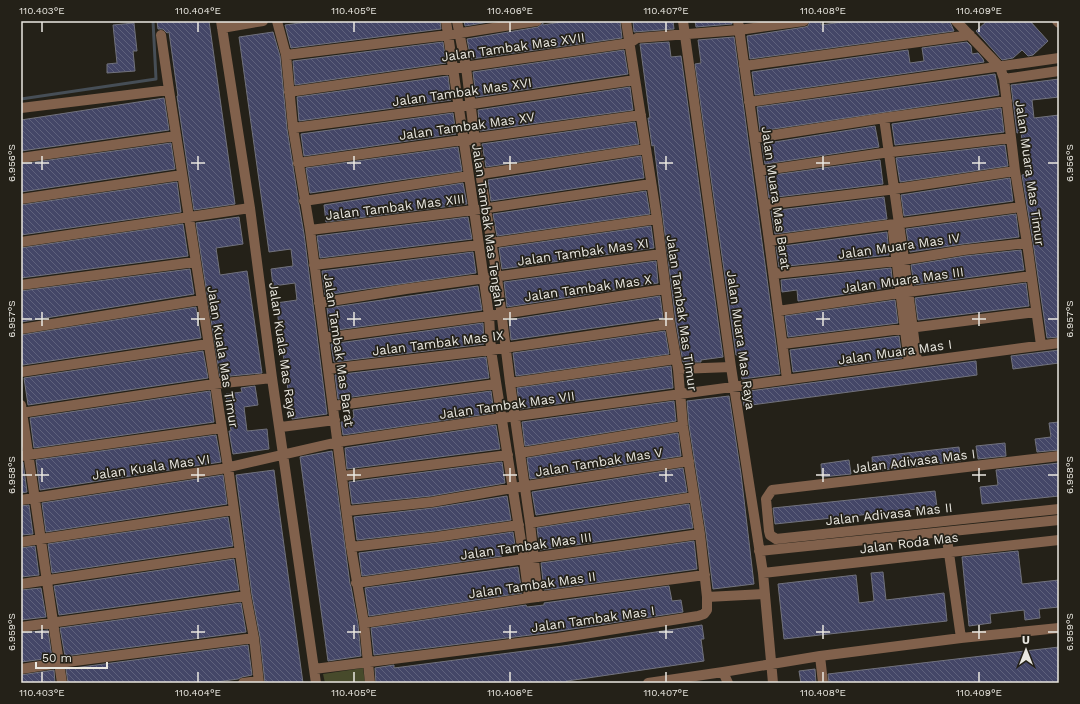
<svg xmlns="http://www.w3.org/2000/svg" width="1080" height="704" font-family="'Work Sans',sans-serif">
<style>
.pitch{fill:#474a2b}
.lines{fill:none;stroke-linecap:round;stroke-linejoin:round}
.stream{stroke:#464e56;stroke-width:3}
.building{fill:url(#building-back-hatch);stroke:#71727d}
.minor{stroke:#81614c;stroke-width:10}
.ticks{fill:none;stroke:#eae8e1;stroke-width:1.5}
.labels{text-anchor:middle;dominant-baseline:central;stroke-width:3.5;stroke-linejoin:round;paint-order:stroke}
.street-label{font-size:13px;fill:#eae8e1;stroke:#242118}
.neatline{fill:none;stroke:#eae8e1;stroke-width:1.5}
.ticks-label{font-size:10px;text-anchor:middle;fill:#eae8e1}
</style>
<defs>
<pattern id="building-back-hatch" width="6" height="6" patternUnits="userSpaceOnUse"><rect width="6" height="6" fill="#444667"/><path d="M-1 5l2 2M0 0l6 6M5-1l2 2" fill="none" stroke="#5f617c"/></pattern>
</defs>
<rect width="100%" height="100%" fill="#242118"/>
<path class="pitch" d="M363,668l2,15h-40l-2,-9z"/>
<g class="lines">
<path class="stream" d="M21,99l135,-20 -3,-58"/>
</g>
<path class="building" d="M157,21h52l26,183 -41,6 -17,-114h1l-9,-64 -2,1 -4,-4h-5z
M315,21h125l1,8 -150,19 -6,-23z
M464,21h31l-30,5z
M567,21h53l2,17 -151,21 -4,-20 71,-12 5,-4v2z
M633,21h40l1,8 -40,3z
M695,21h37v3l-36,3z
M810,21h11v4l29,-4h92v2l8,-1 4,9 -204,28 -3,-23 58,-9 3,-1z
M987,21h43l18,20 -15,14 -5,1 -6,-6 -9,8 -11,2 -26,-29z
M134,23l3,28h-4l2,20 -28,2v-9l10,-1 -4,-38z
M273,32l7,24 7,73 11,69v4l1,3 5,29 23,180 -35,5 -16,-116 21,-3 -2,-17 -22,3 -2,-17 22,-3 -2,-17 -22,3 -30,-215z
M734,37l46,337 -38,5 -4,-24h-2l-41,-291 6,-1 -3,-23z
M443,42l3,21 -151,22 -2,-24z
M669,42l2,15 10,-1 42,301 -22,3v2h-18l-7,-39 -22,-178 -2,1 -4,-28h2l-10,-74z
M967,42l4,4 1,8 6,-1 5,6 1,3 -229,33 -3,-23 156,-22 2,13 14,-2 -2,-13z
M624,50l4,24 -152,23 -3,-25z
M995,74l4,21 -239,36 -3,-24z
M448,76l3,24 -152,21 -2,-24z
M1059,79v18l-27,3 2,18 25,-3v222l-12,1 -14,-96 -11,-67 4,-1 -5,-42 -4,1 -6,-48z
M630,87l3,23 -153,21 -2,-21z
M164,98l5,32 -148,21v-31z
M1001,108l3,24 -109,13 -3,-21z
M453,113l3,21 -152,22 -3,-22z
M635,122l4,22 -153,23 -4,-23z
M875,126l4,21 -114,17 -3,-20z
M171,143l4,26 -154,23v-28z
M1005,145l3,21 -108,16 -4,-24z
M458,147l4,24 -152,22 -4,-25z
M641,156l3,22 -153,23 -3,-21z
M880,160l3,24 -114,14 -3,-22z
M1010,178l3,23 -109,15 -3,-21z
M177,182l4,30 -160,23v-30z
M463,183l4,21 -141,18 -2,-17z
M646,191l4,23 -153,22 -4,-22z
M884,197l3,22 -112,15 -4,-23z
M1016,214l3,23 -56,7 -53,8 -4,-23z
M239,217l4,27 -27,4 4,27 27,-4 15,102 -42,4 -24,-154z
M468,217l4,22 -152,19 -3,-22z
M183,224l5,32 -167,22v-30z
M651,226l3,22 -152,21 -3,-21z
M887,232l2,23 -110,12 -3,-20z
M1021,250l3,20 -110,15 -3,-20 54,-9z
M473,252l3,21 -151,22 -3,-24z
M656,261l2,22 -151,24 -3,-25z
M891,268l2,19 -95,14 -1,-11 -15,2 -1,-12z
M190,269l4,25 -173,28v-31z
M1026,283l3,23 -111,14 -3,-22z
M478,286l4,24 -152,21 -3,-23z
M660,296l3,22 -152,22 -2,-20z
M895,300l3,23 -110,14 -3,-21z
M196,307l5,31 -178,27 -2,-9v-21z
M483,323l1,21 -150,18 -3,-18z
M665,331l4,23 -153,22 -3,-23z
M899,336l3,22 -109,14 -3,-22z
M1059,350v13l-46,6 -2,-13z
M203,351l5,27 -180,27 -4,-27z
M486,357l3,21 -151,21 -3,-24z
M976,361l1,14 -233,31 -2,-14z
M671,366l2,22 -153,21 -3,-21z
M255,386l3,19 -14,2 3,24 20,-2 2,20 -36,5 -4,-23h2l-5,-37 16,-2 -1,-4z
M210,391l4,31 -180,26 -4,-30z
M491,391l3,22 -151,22 -2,-13 9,-1 4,-4 -1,-7z
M729,396l12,78 13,110 -41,5 -7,-56 -17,-108 -2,-24z
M674,401l2,20 -151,25 -3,-24z
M1059,422v28l-22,2 -2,-13 16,-2 -2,-14z
M496,425l4,24 -153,20 -2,-21z
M678,433l3,23 -151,23 -3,-21z
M216,435l5,27 -181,28 -4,-30z
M1005,443l1,13 -28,3 -2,-13z
M959,447l2,14 -88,10 -1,-14z
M332,451l18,133 1,3 7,37 3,32 -33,5 -28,-204z
M849,460l2,14 -29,3 -1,-13z
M21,462h2l4,30 -6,1z
M502,462l3,21 -74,13 -79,8 -3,-22z
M1059,463v33l-77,8 -2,-17 18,-2 -2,-15z
M683,468l4,24 -151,23 -4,-23z
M274,470l4,32 25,181h-38l-5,-46 -8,-42 -16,-120z
M223,475l4,29 -181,28 -4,-29z
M935,491l2,16 -162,17 -2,-16z
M507,496l4,24 -76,11 -78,9 -3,-23 79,-9z
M689,504l4,24 -153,22 -3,-22z
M29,505l4,29 -12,1v-29z
M228,517l5,29 -181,27 -4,-29z
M513,532l2,13h-14l1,11 -140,20 -3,-23 78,-10z
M694,541l3,28 -153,21 -3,-27z
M35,546l4,29 -18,2v-29z
M1018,551l4,33 37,-4v27l-20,2 1,9 -15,2 -1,-10 -34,4 1,9 -22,3 -7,-69z
M234,559l5,31 -180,25 -5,-29z
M518,567l4,26 -153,23 -4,-28z
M883,572l3,28 58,-7 3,28 -163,18 -6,-55 78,-9 3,28 15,-2 -3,-28z
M669,586l3,15 9,-1 2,12 -137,21 -172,22 -3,-27 155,-23 1,2 17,-2v-2z
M41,588l5,29 -25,3v-30z
M241,603l5,29 -181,24 -5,-28z
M702,625l2,14h-3l3,22 -137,20v2h-191l-1,-15 19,-3v3l169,-22z
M48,630l4,28 -31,4v-29z
M248,645l4,30 -10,2 -4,2 -29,4h-141l-2,-14z
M1059,647v36h-230l-1,-9z
M815,669l1,14h-15l-2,-12z
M54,670l1,13h-34v-8z"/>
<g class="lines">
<path class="minor" d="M221,21l29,187 22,170 44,305
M277,21l9,34 7,73 17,102 41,317 13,76 6,60
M446,21l28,189 15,106 2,34 33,210 5,38
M457,21l9,46 9,74 22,136 13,106 20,140 8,74
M683,21l48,346 32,206 10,110
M738,21l31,220 18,138
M956,21l44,46 4,12 11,92 12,72 14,102
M1057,21l2,2
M222,28l41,-7
M161,35l8,55 59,377 18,129 8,42 5,45
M286,55l162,-20 89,-14
M744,66l226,-31
M1004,79l55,-8
M289,92l341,-49 7,-5 102,-8 65,-9
M749,102l310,-44
M21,108l148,-18
M884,118l20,141 13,103
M293,128l166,-22 176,-26
M755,138l129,-20 123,-17
M21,158l155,-22
M298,163l343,-48
M759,171l124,-18 128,-15
M481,174l165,-25
M21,199l161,-24
M304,201l165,-25
M764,205l124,-15 127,-19
M310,230l164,-20 177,-26
M893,232l16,131
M769,241l252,-34
M21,242l229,-34
M491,243l166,-24
M314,265l165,-20
M774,274l123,-13 67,-11 63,-7
M21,285l174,-23
M319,303l87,-14 255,-35
M778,311l122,-18 131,-17
M21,329l180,-29
M324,338l165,-22 176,-27
M783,344l253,-32
M328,369l163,-19 179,-26
M678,369l53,-2
M21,372l187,-28
M510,383l166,-24
M21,405l41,278
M333,406l163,-22
M21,413l193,-29 58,-6
M281,427l54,-7
M520,453l163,-27
M21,456l200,-28
M1059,456l-287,34 -6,9 3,32 1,4 6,4 283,-30
M343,476l165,-21
M21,500l200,-31 117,-27 164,-24 557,-75
M347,511l85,-9 81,-14 176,-27
M530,523l164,-26
M946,532l15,106
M21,542l212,-32
M351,547l85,-10 83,-12
M759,551l300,-31
M763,573l296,-33
M356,583l344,-49
M21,584l218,-32
M707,597l58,-3
M364,623l165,-25 176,-23
M21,627l225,-31
M820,656l3,27
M21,669l38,-6 195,-25
M314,669l244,-31 140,-22 6,-2 3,-4v-13l-7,-63 -17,-108 -5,-57 -8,-45 -13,-105 -31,-198
M723,672l5,11
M243,683l15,-2
M648,683l75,-11 97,-16 141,-18 98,-10"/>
</g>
<path class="ticks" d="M42,22v10M198,22v10M354,22v10M510,22v10M666,22v10M823,22v10M979,22v10M42,156v14M198,156v14M354,156v14M510,156v14M666,156v14M823,156v14M979,156v14M22,163h10M35,163h14M191,163h14M347,163h14M503,163h14M659,163h14M816,163h14M972,163h14M1048,163h10M42,312v14M198,312v14M354,312v14M510,312v14M666,312v14M823,312v14M979,312v14M22,319h10M35,319h14M191,319h14M347,319h14M503,319h14M659,319h14M816,319h14M972,319h14M1048,319h10M42,468v14M198,468v14M354,468v14M510,468v14M666,468v14M823,468v14M979,468v14M22,475h10M35,475h14M191,475h14M347,475h14M503,475h14M659,475h14M816,475h14M972,475h14M1048,475h10M42,625v14M198,625v14M354,625v14M510,625v14M666,625v14M823,625v14M979,625v14M22,632h10M35,632h14M191,632h14M347,632h14M503,632h14M659,632h14M816,632h14M972,632h14M1048,632h10M42,672v10M198,672v10M354,672v10M510,672v10M666,672v10M823,672v10M979,672v10"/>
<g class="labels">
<g class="street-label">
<text transform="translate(513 47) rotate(-8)">Jalan Tambak Mas XVII</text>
<text transform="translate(462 92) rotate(-8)">Jalan Tambak Mas XVI</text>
<text transform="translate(467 126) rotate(-8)">Jalan Tambak Mas XV</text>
<text transform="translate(1030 173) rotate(82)">Jalan Muara Mas Timur</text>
<text transform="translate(776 198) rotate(82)">Jalan Muara Mas Barat</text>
<text transform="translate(395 207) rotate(-7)">Jalan Tambak Mas XIII</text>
<text transform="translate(488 225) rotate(82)">Jalan Tambak Mas Tengah</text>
<text transform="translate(899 246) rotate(-8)">Jalan Muara Mas IV</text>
<text transform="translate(583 252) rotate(-8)">Jalan Tambak Mas XI</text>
<text transform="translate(903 280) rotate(-8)">Jalan Muara Mas III</text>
<text transform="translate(588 288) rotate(-8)">Jalan Tambak Mas X</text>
<text transform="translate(682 313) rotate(82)">Jalan Tambak Mas TImur</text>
<text transform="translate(741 340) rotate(82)">Jalan Muara Mas Raya</text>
<text transform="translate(438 343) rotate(-7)">Jalan Tambak Mas IX</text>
<text transform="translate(283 350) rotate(82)">Jalan Kuala Mas Raya</text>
<text transform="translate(339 350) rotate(82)">Jalan Tambak Mas Barat</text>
<text transform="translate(895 352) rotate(-8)">Jalan Muara Mas I</text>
<text transform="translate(223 357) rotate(81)">Jalan Kuala Mas Timur</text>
<text transform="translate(507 405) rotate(-8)">Jalan Tambak Mas VII</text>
<text transform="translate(914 461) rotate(-7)">Jalan Adivasa Mas I</text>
<text transform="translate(599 462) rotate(-9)">Jalan Tambak Mas V</text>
<text transform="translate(151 467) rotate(-8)">Jalan Kuala Mas VI</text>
<text transform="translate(889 514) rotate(-6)">Jalan Adivasa Mas II</text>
<text transform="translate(909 543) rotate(-7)">Jalan Roda Mas</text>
<text transform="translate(526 546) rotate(-8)">Jalan Tambak Mas III</text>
<text transform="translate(532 585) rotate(-8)">Jalan Tambak Mas II</text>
<text transform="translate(593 619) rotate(-8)">Jalan Tambak Mas I</text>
</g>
</g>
<rect width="1080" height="704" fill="none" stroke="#242118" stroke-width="44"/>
<g transform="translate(1026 650)" stroke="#242118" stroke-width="3" paint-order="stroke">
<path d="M0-3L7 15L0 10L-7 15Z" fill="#eae8e1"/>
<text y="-6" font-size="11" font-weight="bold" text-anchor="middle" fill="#eae8e1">U</text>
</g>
<path d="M36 662v6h71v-6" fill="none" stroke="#eae8e1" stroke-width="2"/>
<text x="42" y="662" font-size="12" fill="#eae8e1" stroke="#242118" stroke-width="3" paint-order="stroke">50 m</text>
<rect x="22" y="22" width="1036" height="660" class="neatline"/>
<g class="ticks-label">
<text x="42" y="14">110.403°E</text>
<text x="198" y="14">110.404°E</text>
<text x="354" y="14">110.405°E</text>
<text x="510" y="14">110.406°E</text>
<text x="666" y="14">110.407°E</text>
<text x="823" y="14">110.408°E</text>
<text x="979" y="14">110.409°E</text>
<text transform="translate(11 163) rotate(-90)" y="4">6.956°S</text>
<text transform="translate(1069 163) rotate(-90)" y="4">6.956°S</text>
<text transform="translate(11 319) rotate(-90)" y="4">6.957°S</text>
<text transform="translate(1069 319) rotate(-90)" y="4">6.957°S</text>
<text transform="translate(11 475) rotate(-90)" y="4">6.958°S</text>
<text transform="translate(1069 475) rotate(-90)" y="4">6.958°S</text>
<text transform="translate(11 632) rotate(-90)" y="4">6.959°S</text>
<text transform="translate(1069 632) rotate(-90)" y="4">6.959°S</text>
<text x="42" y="696">110.403°E</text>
<text x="198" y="696">110.404°E</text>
<text x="354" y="696">110.405°E</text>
<text x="510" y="696">110.406°E</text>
<text x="666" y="696">110.407°E</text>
<text x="823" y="696">110.408°E</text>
<text x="979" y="696">110.409°E</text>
</g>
</svg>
